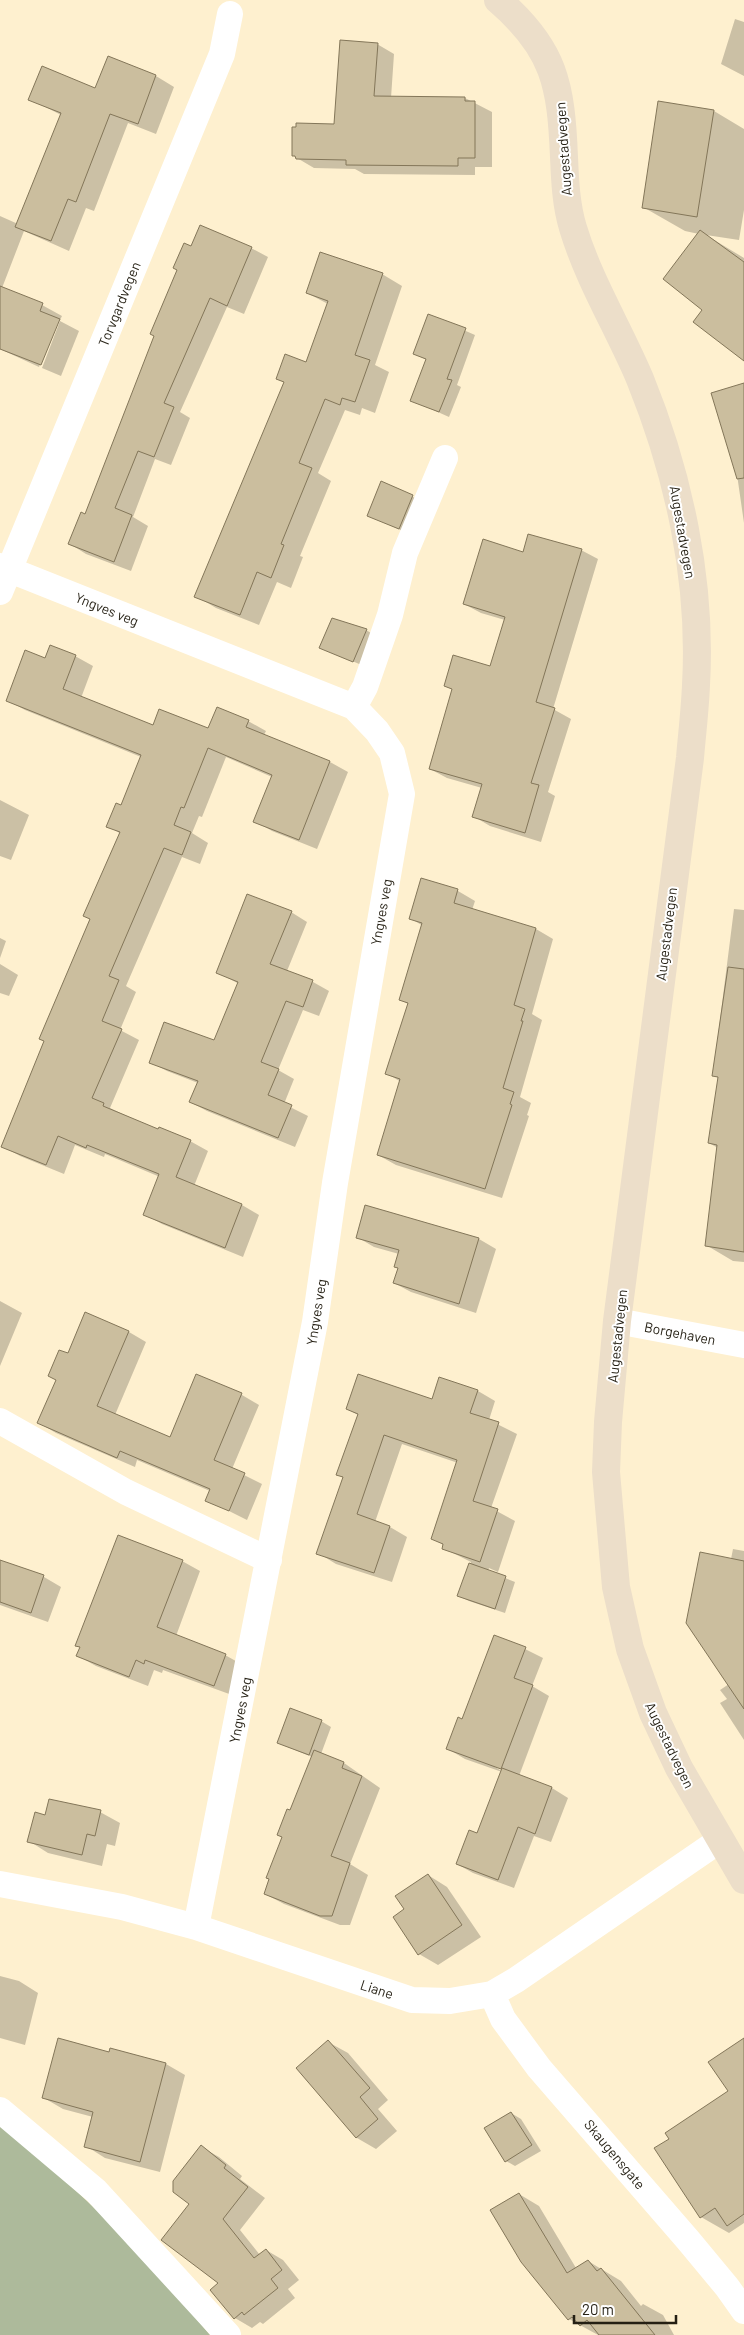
<svg xmlns="http://www.w3.org/2000/svg" width="744" height="2335" font-family="Barlow,sans-serif">
<style>
.forest{fill:#adba9b}
.shadow{fill:#0003;fill-rule:evenodd}
.building{fill:#cbbe9e;stroke:#837659}
.lines{fill:none;stroke-linecap:round;stroke-linejoin:round}
.street{stroke:#fff;stroke-width:26}
.secondary{stroke:#ecdec9;stroke-width:28}
.labels{text-anchor:middle;dominant-baseline:central;stroke-width:4;stroke-linejoin:round;paint-order:stroke}
.street-label{font-size:14px;fill:#241f13;stroke:#fff}
</style>
<rect width="100%" height="100%" fill="#fef0cf"/>
<path class="forest" d="M0,2119l107,101 57,60 46,55h-210z"/>
<path class="shadow" d="M735,19l9,3v54l-23,-12z
M377,44l17,10 -3,44h74l27,14v55h-17v8l-111,-1 -9,-5 -41,-1 -17,-10 38,-33z
M109,58l47,18 18,11 -18,47 -28,-11 -34,88 -8,-3 -17,43 -45,-20 -22,57 -2,-1v-71l18,8 43,-109 -31,-16 66,-9z
M714,111l30,18v81l-5,30 -33,-5 38,23v102l-40,-50 -5,-76 -14,-3 -42,-24z
M191,248h60l17,9 -24,57 -17,-7 -47,105 10,6 -19,47 -16,-6 -22,58 15,9 -17,45 -45,-17 -16,-10 15,-29 71,-179 23,-66z
M382,274l20,12 -27,79 14,7 -14,41 -13,-5 -2,7 -15,-5 -27,63 13,8 -31,75 3,1 -12,31 -14,-6 -18,43 -43,-17 -20,-12 89,-213 -7,-4 29,-16 21,-59 -21,-11z
M42,305l20,11 -2,4 -2,1 -19,46 -39,-18v-15z
M429,315l46,20 -18,50 4,2 -12,30 -38,-17 16,-40 -13,-6z
M60,321l19,10 -18,45 -19,-8z
M744,384v139l-12,-83z
M381,483l41,18 -13,33 -41,-19z
M581,550l17,9 -45,150 18,10 -23,73 7,4 -14,46 -51,-16 -17,-10 9,-28 -35,-10 -17,-9 23,-79 -8,-4 46,-18 14,-48 -24,-7 -17,-9 60,-51z
M366,630l10,6 -12,30 -43,-18z
M75,656l18,10 -12,32 73,29 55,3 39,-9 18,10 -2,4 66,27 18,10 -31,77 -45,-18 -17,-10 17,-44 -46,-20 -24,60 -3,-1 -7,17 16,10 -8,21 -18,-7 -56,129 10,6 -16,38 19,10 -29,68 48,23 32,10 18,10 -14,35 48,19 17,10 -16,42 -81,-33 -18,-10 16,-37 -55,-23 -1,3 -29,-12 -11,29 -44,-18 -18,-10 43,-105 76,-207 -13,-8 13,-20 20,-49 -116,-47 -18,-10 39,-41z
M0,800l29,15 -18,45 -11,-4z
M422,880l36,11 17,10 -3,9 64,19 17,10 -21,75 10,6 -22,77 11,6 -4,12 2,1 -27,82 -106,-33 -18,-10 23,-73 -15,-9 22,-69 -7,-4 22,-74 -13,-8z
M734,909l10,1v352l-11,-1 -27,-16 12,-97 -9,-5 10,-65 -6,-3z
M291,912l16,10 -20,49 26,11 16,9 -10,25 -16,-6 -25,60 16,9 -10,25 24,12 -13,31 -88,-36 -17,-9 8,-19 -31,-12 -17,-9 65,-20 24,-58 -22,-12z
M0,938l6,3 -6,17z
M0,964l18,11 -9,21 -9,-3z
M366,1206l113,33 17,10 -20,64 -65,-21 -17,-9 5,-15v-14l-25,-7 -17,-10z
M0,1301l22,12 -22,53z
M86,1314l43,18 17,10 -31,73 56,24 26,-63 45,19 17,10 -27,64 30,15 -15,36 -40,-20 3,-9 -73,-31 -2,7 -79,-34 -17,-10z
M478,1391l17,10 -6,19 28,14 -26,74 24,13 -17,51 -9,-4 -1,3 27,11 -10,31 -36,-12 -10,-5 12,-34 -28,-14 1,-3 -11,-6 25,-76 -56,-19 -27,78 15,5 17,10 -15,45 -56,-18 -18,-11 26,-75 -6,-4 20,-59 -11,-6 86,-8z
M733,1549l11,2v189l-24,-37 7,-4 -7,-9 9,-6 2,-125z
M0,1561l44,16 17,10 -13,35 -48,-17z
M182,1561l18,10 -24,65 49,19 18,10 -11,30 -69,-25 -1,3 -8,-3 -6,16 -52,-20 -18,-10 3,-8 -4,-3z
M525,1649l18,9 -11,28 17,10 -30,80 33,12 16,10 -17,44 -17,-6 -20,52 -41,-15 -16,-9 21,-29 24,-63 -37,-13 -17,-10 14,-29zM496,1765l7,4v3l-8,-5z
M321,1721l10,6 -10,27 23,9 36,25 -30,76 18,11 -18,50h-10l-56,-21 -19,-10 26,-82 21,-55 -34,-14z
M100,1812l20,11 -5,23 -8,-2 -5,22 -54,-13 -19,-12 17,-24z
M428,1875l19,12 34,50 -43,28 -19,-11 -14,-44z
M0,1976l19,5 19,12 -13,52 -25,-7z
M744,2040v183l-15,10 -28,-16 -31,-78 59,-47z
M328,2042l20,11 40,47 -10,9 19,22 -21,18 -19,-11 -59,-70z
M111,2049l55,15 19,11 -25,97 -55,-14 -19,-12 7,-29 -30,-8 -19,-11 66,-45z
M511,2113l10,6 20,32 -26,15 -9,-5z
M201,2147l18,10 23,19 -2,3 25,19 -25,32 20,25 6,-5 17,10 16,20 -11,9 7,9 -32,26 -3,-2 -8,6 -17,-10 -45,-114z
M519,2194l20,12 37,62 12,-7 33,20 20,25 2,-2 20,11 11,20h-76l-29,-16z"/>
<path class="building" d="M340,40l38,3 -4,53 91,1v4h10v57h-17v8l-112,-1v-5l-50,-1 -1,-3h-3v-29h4v-4l38,1z
M108,56l48,19 -18,49 -28,-10 -34,88 -8,-3 -17,42 -36,-14 46,-114 -33,-13 14,-34 53,22z
M658,101l56,9 -17,107 -55,-9z
M200,225l52,22 -25,59 -17,-8 -46,105 10,4 -20,50 -16,-6 -23,57 17,7 -18,47 -46,-18 13,-32 4,2 69,-178 -4,-2 27,-64 -4,-2 11,-25 7,3z
M700,230l44,32v99l-51,-39 9,-12 -39,-31z
M320,252l63,21 -28,82 15,5 -15,42 -13,-4 -2,7 -15,-6 -26,64 13,5 -31,76 3,1 -13,33 -14,-6 -17,43 -46,-18 90,-215 -8,-3 9,-25 21,8 22,-61 -22,-8z
M0,286l43,17 -3,8 20,8 -19,46 -41,-16z
M428,314l38,14 -19,51 5,1 -13,32 -29,-11 16,-42 -13,-5z
M744,383v95l-7,1 -26,-86z
M381,481l32,14 -14,34 -32,-13z
M528,534l54,15 -46,153 19,6 -24,75 8,2 -14,48 -53,-16 10,-33 -53,-15 23,-80 -8,-3 9,-31 37,11 15,-49 -42,-13 20,-65 40,13z
M332,618l35,11 -14,33 -34,-14z
M50,645l26,10 -13,34 90,36 6,-16 49,19 9,-21 32,13 -3,7 84,34 -31,79 -46,-18 19,-47 -64,-27 -24,60 -3,-1 -7,18 17,7 -9,23 -18,-7 -55,128 10,4 -17,41 20,8 -30,69 12,5 -1,3 55,23 1,-2 32,13 -15,37 66,27 -17,44 -82,-33 16,-41 -72,-29 -1,3 -28,-12 -12,29 -45,-18 43,-106 -5,-2 51,-120 -7,-3 37,-84 -14,-5 10,-24 5,2 20,-50 -135,-54 19,-51 20,8z
M421,878l37,11 -4,14 82,25 -22,77 11,4 -4,12h2l-20,67 11,4 -4,12 2,1 -27,84 -108,-34 23,-76 -15,-5 23,-71 -9,-3 23,-77 -13,-4z
M247,894l45,17 -22,53 43,16 -10,27 -17,-6 -25,61 18,7 -11,26 24,10 -14,33 -89,-36 9,-21 -49,-18 15,-41 50,18 24,-58 -22,-9z
M728,967l16,2v283l-39,-6 12,-101 -9,-2 10,-66 -6,-1z
M365,1205l114,33 -20,66 -66,-21 5,-15 -4,-1 5,-17 -43,-12z
M85,1312l44,19 -32,75 73,31 26,-63 46,19 -28,67 31,13 -16,38 -24,-10 5,-12 -90,-38 -3,7 -80,-35 19,-43 -8,-4 11,-26 9,3z
M358,1374l74,25 7,-22 39,13 -8,23 29,9 -26,79 25,8 -18,53 -38,-13 1,-5 -12,-5 26,-79 -73,-25 -27,79 33,12 -16,47 -58,-19 27,-77 -7,-2 22,-61 -12,-5z
M118,1535l65,25 -26,67 69,27 -12,32 -69,-26 -1,4 -8,-4 -7,17 -53,-21 4,-9 -5,-1z
M700,1552l44,9v148l-58,-86z
M0,1560l44,15 -13,38 -31,-11z
M469,1563l37,13 -11,33 -38,-13z
M494,1635l32,12 -12,31 19,7 -32,84 -55,-20 12,-32 4,2z
M290,1708l32,12 -13,35 -32,-12z
M314,1750l30,12 -2,6 20,8 -31,80 19,7 -18,53h-12l-56,-22 5,-15 -3,-1 16,-41 -5,-2 10,-26 3,1z
M502,1768l50,19 -17,47 -17,-7 -20,53 -42,-16 13,-34 8,3z
M49,1799l52,11 -6,26 -8,-2 -5,21 -55,-13 8,-30 10,3z
M428,1874l34,51 -44,30 -25,-38 11,-8 -9,-13z
M58,2038l51,14 1,-4 56,15 -26,99 -56,-15 9,-35 -51,-14z
M744,2038v176l-17,12 -12,-18 -15,10 -46,-70 15,-9 -4,-6 63,-42 -20,-29z
M328,2040l42,48 -10,9 18,22 -22,19 -60,-70z
M511,2112l21,33 -27,17 -21,-34z
M201,2145l25,20 -2,3 24,19 -25,32 31,39 12,-9 16,21 -11,9 7,9 -34,27 -2,-3 -8,7 -24,-29 8,-7 -57,-43 28,-36 -16,-12v-11z
M519,2193l48,80 21,-13 9,11 4,-3 54,67h-56l-12,-15 -7,6 -8,-9 -4,3 -47,-58 -31,-52z"/>
<g class="lines">
<path class="street" d="M0,566l354,141 23,24 15,22 10,41 -67,389 -20,139 -119,605
M0,592l222,-538 8,-40
M354,707l11,-20 25,-72 15,-62 40,-95
M617,1321l127,24
M0,1421l126,71 143,68
M0,1884l122,23 74,20 216,73 38,1 42,-7 24,-14 204,-140
M492,1994l11,25 36,49 149,172 39,47 17,24
M0,2110l96,81 132,144"/>
<path class="secondary" d="M498,0c57,49 63,85 66,157 1,24 2,48 9,71 16,53 46,101 67,151 39,96 62,202 56,306 -1,25 -4,49 -6,73l-73,563 -9,101 -2,50 10,115 14,62 23,64 26,55 65,112"/>
</g>
<g class="labels">
<g class="street-label">
<text transform="translate(563 149) rotate(-94)">Augestadvegen</text>
<text transform="translate(119 304) rotate(-68)">Torvgardvegen</text>
<text transform="translate(683 532) rotate(80)">Augestadvegen</text>
<text transform="translate(107 609) rotate(22)">Yngves veg</text>
<text transform="translate(381 912) rotate(-80)">Yngves veg</text>
<text transform="translate(666 934) rotate(-83)">Augestadvegen</text>
<text transform="translate(316 1312) rotate(-81)">Yngves veg</text>
<text transform="translate(680 1333) rotate(11)">Borgehaven</text>
<text transform="translate(617 1336) rotate(-84)">Augestadvegen</text>
<text transform="translate(240 1710) rotate(-79)">Yngves veg</text>
<text transform="translate(670 1745) rotate(64)">Augestadvegen</text>
<text transform="translate(377 1989) rotate(18)">Liane</text>
<text transform="translate(615 2154) rotate(50)">Skaugensgate</text>
</g>
</g>
<path d="M574 2315v8h102v-8" fill="none" stroke="#241f13" stroke-width="2.5"/>
<text x="582" y="2315" font-size="15" fill="#241f13" stroke="#ffffff" stroke-width="4" paint-order="stroke">20 m</text>
</svg>
